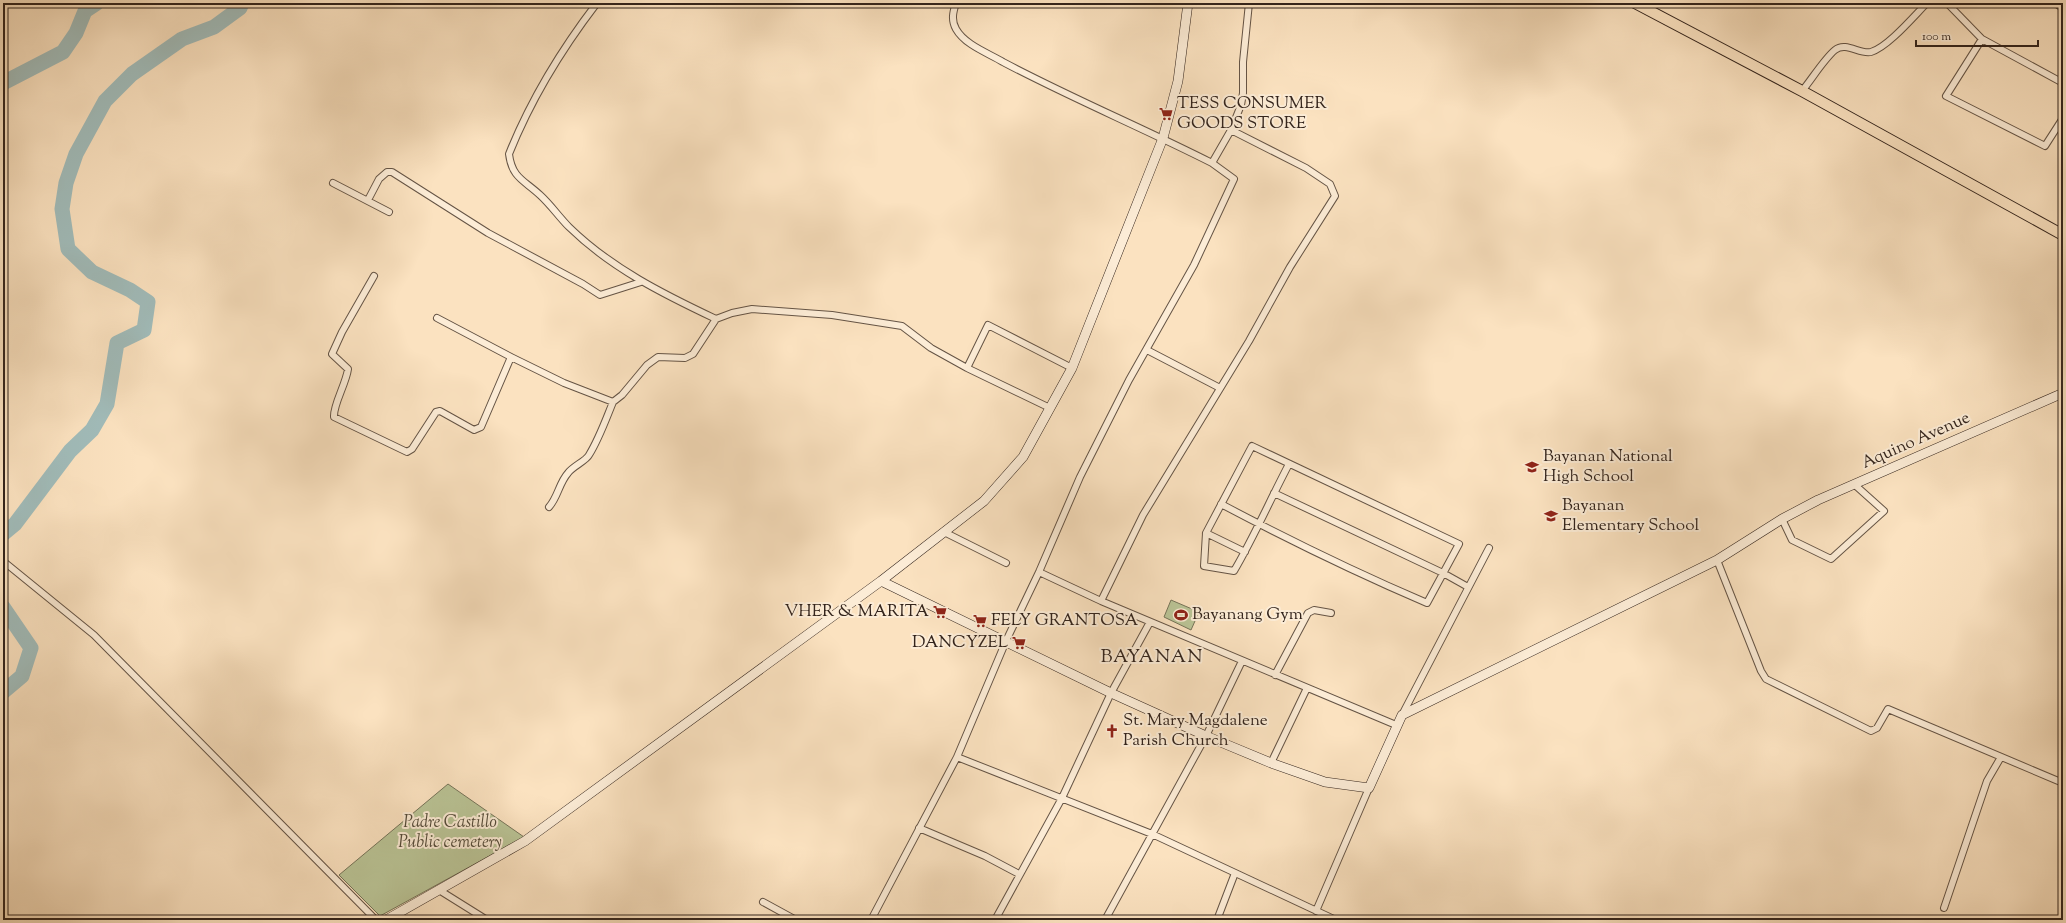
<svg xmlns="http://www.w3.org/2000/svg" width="2066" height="923" font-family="'Sorts Mill Goudy',serif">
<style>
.green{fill:#bac496;stroke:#767459}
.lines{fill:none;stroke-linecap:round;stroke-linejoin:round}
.river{stroke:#a1bcba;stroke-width:15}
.street-casing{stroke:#655445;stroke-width:8}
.secondary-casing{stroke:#33241c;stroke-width:10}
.primary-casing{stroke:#33241c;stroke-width:12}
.street{stroke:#fcecd6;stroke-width:6}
.secondary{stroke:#fcecd6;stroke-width:9}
.primary{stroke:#fbe2c0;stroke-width:10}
.labels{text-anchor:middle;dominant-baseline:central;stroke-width:4;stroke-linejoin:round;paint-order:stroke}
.poi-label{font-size:17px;fill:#33241c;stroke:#fcecd6;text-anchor:start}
.street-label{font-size:17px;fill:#33241c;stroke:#fcecd6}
.park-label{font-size:17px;font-style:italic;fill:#554c3a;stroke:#fcecd6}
.quarter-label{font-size:19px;letter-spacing:1px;fill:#33241c;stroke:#fcecd6}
</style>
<rect width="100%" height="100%" fill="#fbe2c0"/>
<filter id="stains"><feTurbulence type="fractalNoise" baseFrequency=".005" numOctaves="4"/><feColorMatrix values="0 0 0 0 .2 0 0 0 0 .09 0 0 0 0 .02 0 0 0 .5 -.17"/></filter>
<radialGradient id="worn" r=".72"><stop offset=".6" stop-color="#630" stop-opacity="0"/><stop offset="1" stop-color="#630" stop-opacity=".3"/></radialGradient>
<path class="green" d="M1171,600l28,12 -8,18 -27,-13z
M448,784l76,53 -144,79 -41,-41z"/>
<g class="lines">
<path class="river" d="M3,83l60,-31 13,-19 9,-22 12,-8
M3,534l12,-10 55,-73 22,-21 15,-26 10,-61 27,-13 4,-28 -18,-12 -38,-18 -24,-23 -6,-40 4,-26 10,-29 29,-53 27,-27 50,-35 32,-12 26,-19 2,-5
M3,607l28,41 -9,28 -19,16"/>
<g class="street-casing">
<path id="street" d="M597,3c-36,47 -66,96 -88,151 3,24 15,26 31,41 11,10 19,22 29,32 42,41 94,67 147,92
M956,3c-3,9 -5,17 0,26 9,16 32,24 47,33 68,36 140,66 209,101
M1947,3l35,36
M2058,5l5,3
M2063,83l-81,-44 -36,57 99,50 18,-28
M1802,91c10,-12 22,-32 33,-41 11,-9 25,5 36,2 17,-5 43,-36 56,-49
M333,183l56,29
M368,200l11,-21 8,-7h5l96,61 95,51 17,11 41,-13
M374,276l-32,56 -10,22 16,15c-2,15 -15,36 -14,48l73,35 5,-3 24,-37 4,-1 34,19 7,-3 30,-70 53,26 49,19 9,-7 25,-30 11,-8 27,1 8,-4 23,-35 16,-6 20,-4 80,6 70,11 29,22 36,20 83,40
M437,318l74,39
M1147,350l73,38
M967,368l21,-43 84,43
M1274,493l169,80 25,14
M1221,504c68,36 136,69 206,99l32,-59 -207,-98 -46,87 -2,33 30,5c20,-34 36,-71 55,-107
M549,507c9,-10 10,-24 19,-34 5,-7 18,-12 21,-18 10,-16 17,-36 24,-53
M1782,519l10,21 39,19 53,-48 -29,-26
M944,532l62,31
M1206,533l39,19
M1717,560l44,111 5,8 105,52 6,-3 11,-19 175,74
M3,561l91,74 282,285
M1039,572l62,29 295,124
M1101,601l42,-86 106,-174 41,-74 45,-71 -5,-12 -24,-16 -75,-38
M1275,675l33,-62 6,-3 17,3
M1402,715l87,-167
M957,757l195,77 184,86
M1271,763l36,-75
M919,828l66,28 34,18
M439,890l48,30
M763,902l33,18
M1944,908l43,-127 14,-24
M1316,911l53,-123
M871,920l86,-163 49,-116 33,-69 41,-95 49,-97 65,-115 40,-86 -22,-16 19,-33 10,-25 2,-12v-31l6,-59
M995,920l67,-122 49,-105 39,-71
M1105,920l101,-184 36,-75
M1217,920l18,-47"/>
</g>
<g class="secondary-casing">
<path id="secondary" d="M881,581l230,112 95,43 65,27 54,19 44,6 33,-73 315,-155 65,-41 36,-19 245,-107
M386,920l139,-79 356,-260 103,-80 39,-44 49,-89 91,-230 15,-57 10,-78"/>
</g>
<g class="primary-casing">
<path id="primary" d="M1635,3l167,88 261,144"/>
</g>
<use href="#street" class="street"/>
<use href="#secondary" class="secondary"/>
<use href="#primary" class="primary"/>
</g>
<defs>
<g id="supermarket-bare" transform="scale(1.08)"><path d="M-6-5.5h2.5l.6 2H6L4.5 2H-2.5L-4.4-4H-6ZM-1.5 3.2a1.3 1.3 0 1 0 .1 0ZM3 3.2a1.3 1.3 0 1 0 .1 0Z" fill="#8f2418" stroke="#fcecd6" stroke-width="2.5" paint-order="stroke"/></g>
<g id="school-bare" transform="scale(1.08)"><path d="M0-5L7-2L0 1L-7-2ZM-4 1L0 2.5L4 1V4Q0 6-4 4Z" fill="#8f2418" stroke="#fcecd6" stroke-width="2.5" paint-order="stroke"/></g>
<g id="stadium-bare" transform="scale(1.08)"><path d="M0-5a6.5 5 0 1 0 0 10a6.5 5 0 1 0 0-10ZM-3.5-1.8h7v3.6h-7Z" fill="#8f2418" stroke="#fcecd6" stroke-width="2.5" paint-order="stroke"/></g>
<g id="church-bare" transform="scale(1.08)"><path d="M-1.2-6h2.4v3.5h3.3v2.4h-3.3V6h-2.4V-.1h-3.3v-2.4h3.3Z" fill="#8f2418" stroke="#fcecd6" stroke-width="2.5" paint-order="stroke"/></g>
</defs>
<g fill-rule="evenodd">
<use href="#supermarket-bare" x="1166" y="114"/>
<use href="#school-bare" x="1532" y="467"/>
<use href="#school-bare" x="1551" y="516"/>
<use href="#supermarket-bare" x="940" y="612"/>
<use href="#stadium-bare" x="1181" y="615"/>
<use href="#supermarket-bare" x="980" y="621"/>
<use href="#supermarket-bare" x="1019" y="643"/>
<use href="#church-bare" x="1112" y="731"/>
</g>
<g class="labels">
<g class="poi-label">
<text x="1177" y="104">TESS CONSUMER<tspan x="1177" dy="20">GOODS STORE</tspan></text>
<text x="1543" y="457">Bayanan National<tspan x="1543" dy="20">High School</tspan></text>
<text x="1562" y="506">Bayanan<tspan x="1562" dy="20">Elementary School</tspan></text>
<text x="929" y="612" text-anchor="end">VHER &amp; MARITA</text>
<text x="1192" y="615">Bayanang Gym</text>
<text x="991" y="621">FELY GRANTOSA</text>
<text x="1008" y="643" text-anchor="end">DANCYZEL</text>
<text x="1123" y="721">St. Mary Magdalene<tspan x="1123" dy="20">Parish Church</tspan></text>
</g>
<g class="street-label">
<text transform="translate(1916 441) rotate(-24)">Aquino Avenue</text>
</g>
<g class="park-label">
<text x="450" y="823">Padre Castillo<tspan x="450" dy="20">Public cemetery</tspan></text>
</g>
<g class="quarter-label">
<text x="1152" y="657">BAYANAN</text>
</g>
</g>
<rect width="2066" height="923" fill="none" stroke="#fbe2c0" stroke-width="16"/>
<rect x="4" y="4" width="2058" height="915" fill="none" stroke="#33241c" stroke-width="2"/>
<rect x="8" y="8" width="2050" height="907" fill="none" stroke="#33241c"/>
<path d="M1916 40v6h122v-6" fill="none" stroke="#33241c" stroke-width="2"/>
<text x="1922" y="40" font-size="12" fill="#33241c" stroke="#fcecd6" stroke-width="3" paint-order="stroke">100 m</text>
<rect width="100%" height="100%" filter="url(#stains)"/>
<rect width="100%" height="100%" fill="url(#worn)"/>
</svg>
